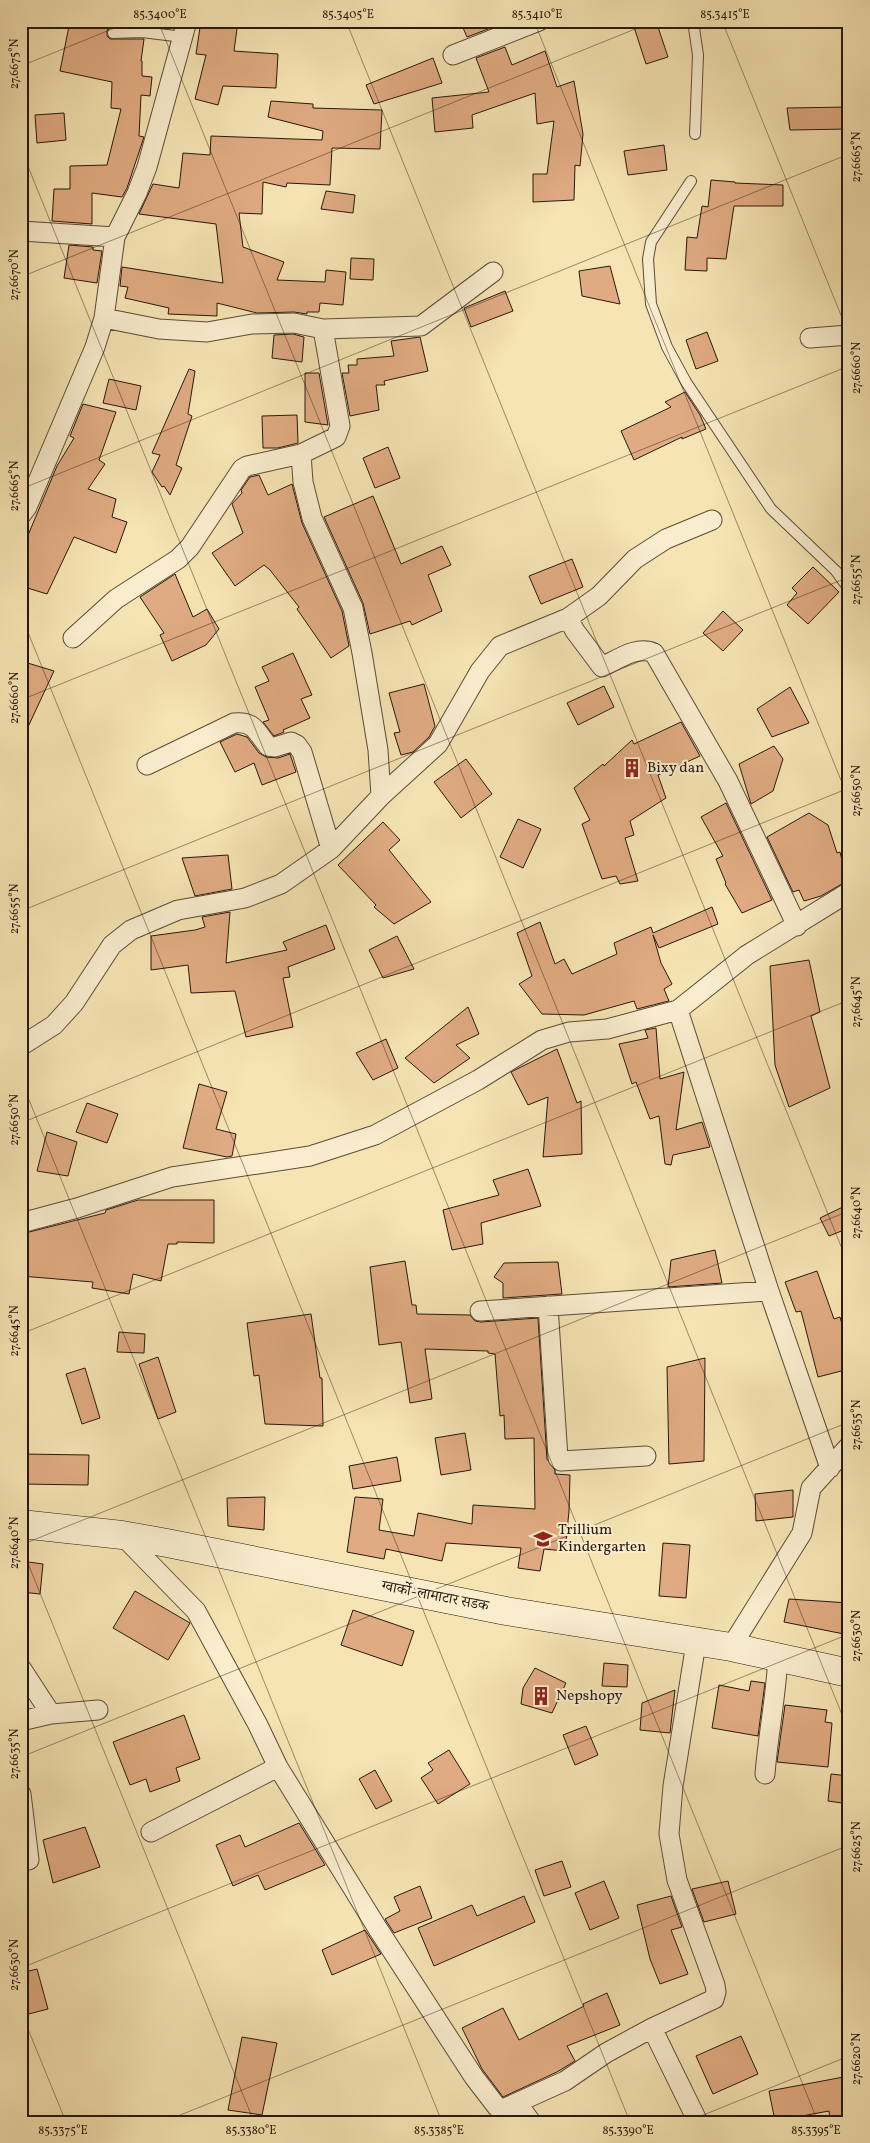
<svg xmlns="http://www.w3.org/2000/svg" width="870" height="2143" font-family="Vollkorn,'Noto Serif Devanagari',serif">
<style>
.building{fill:#e0ab82;stroke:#28180e}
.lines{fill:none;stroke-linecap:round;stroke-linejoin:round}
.service-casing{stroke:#5c4b37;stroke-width:12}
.minor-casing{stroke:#5c4b37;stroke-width:21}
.secondary-casing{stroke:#28180e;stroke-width:29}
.service{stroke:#f9edce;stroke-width:10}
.minor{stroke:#f9edce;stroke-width:19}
.secondary{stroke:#f9edce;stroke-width:28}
.ticks{fill:none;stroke:#28180e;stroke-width:1;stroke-opacity:0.45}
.labels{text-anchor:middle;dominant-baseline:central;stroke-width:4;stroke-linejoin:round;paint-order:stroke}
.poi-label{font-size:15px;fill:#28180e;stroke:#f9edce;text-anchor:start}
.street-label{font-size:15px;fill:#28180e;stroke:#f9edce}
.neatline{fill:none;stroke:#28180e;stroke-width:2}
.ticks-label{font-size:12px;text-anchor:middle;fill:#28180e}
</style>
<rect width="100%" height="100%" fill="#f6e4b3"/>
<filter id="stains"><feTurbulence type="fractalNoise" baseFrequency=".004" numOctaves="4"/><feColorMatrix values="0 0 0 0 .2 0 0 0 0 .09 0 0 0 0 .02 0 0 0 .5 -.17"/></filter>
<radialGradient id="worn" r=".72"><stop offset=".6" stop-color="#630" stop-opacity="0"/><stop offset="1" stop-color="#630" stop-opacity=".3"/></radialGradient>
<path class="building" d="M70,21h77v5h-34l-6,4v6l3,3h34l-3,22h1v15l10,1 -2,19 -9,-1 -2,41 5,1 -17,51 -5,9 -30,-4v31l-40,-3 2,-32h16v-23l37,-1 14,-56 -10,-1 1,-26 -52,-11z
M201,21h37l-4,30 44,3 -2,34 -53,-2 -5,19 -23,-6 11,-44 -10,-1z
M460,21h35l1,5 -29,11z
M632,21h24l12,36 -22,7z
M505,47l7,18 33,-14 12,36 17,-6 9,53 -3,32 -5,-1 -1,35 -41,2v-28h14l7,-53 -17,3 -2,-31 -63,22 1,13 -38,4 -3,-34 57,-6 -13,-34z
M433,58l9,25 -68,21 -8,-19z
M271,101l42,3v4l69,2 -2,39 -48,-1 -2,37 -43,-2 -1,4 -23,-5 -1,32 -23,-1 4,34 41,15 -7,18 48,2 1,-12 20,2 -3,33 -23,-2 -1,9h-12v2l-13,-2 -37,1 -40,-10v13l-49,-2 1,-6 -44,-10 3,-11 -8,-1 2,-19 101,16 -7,-59 -77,-10 14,-30 26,4 4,-35 27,2 1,-19 111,4 1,-9 -55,-14z
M849,107v22l-59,1 -3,-22z
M64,113l2,27 -29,3 -2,-28z
M664,145l3,25 -39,5 -4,-24z
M711,180l24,2v1l48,2v21h-49l-8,53 -19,-1v13l-22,-1 2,-33 10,1 5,-32 6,1z
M326,191l29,4 -2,18 -32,-4z
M69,245l24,2v3l9,1 -5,32 -33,-5z
M351,258l23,1 -1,21 -23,-1z
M610,266l10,38 -38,-8 -3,-25z
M505,291l8,20 -42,16 -7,-19z
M707,332l11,29 -22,8 -10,-29z
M293,334l11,3 -2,25 -30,-4 2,-23z
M420,337l8,34 -44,10 1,4h-9l3,25 -29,6 -8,-43h7l-1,-8h9v-6l37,-3 -3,-15z
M189,369l6,2 -7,43 4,2 -16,49 6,3 -12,27 -6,-9 -2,1 -10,-15 8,-17 -8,-2z
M305,373h14l9,52 -23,-3z
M109,379l32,7 -5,24 -33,-7z
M685,392l15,23 6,14 -24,10v-2l-48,23 -13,-29 50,-24 -6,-5z
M83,404l33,8 -17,48 6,4 -17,25 28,10 -4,18 15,5 -11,31 -42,-16 -27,57 -26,-8v-34l36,-86 17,-28 -4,-2z
M297,415l1,28 -20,5h-15l-1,-32z
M388,447l12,31 -25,10 -12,-30z
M259,475l9,20 24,-11 10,39 40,88 7,35 -18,12 -34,-49 2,-2 -29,-37 -6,-5 -29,21 -23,-33 31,-20 -11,-29 10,-11 -1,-3 9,-13z
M373,496l28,68 41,-18 9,19 -23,10 14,36 -30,14 -2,-4 -40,13 -7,-31 -39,-86z
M572,559l11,28 -42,17 -12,-28z
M813,567l26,25 -31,32 -21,-19 10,-12 -5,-5z
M175,574l18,43 14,-8 12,20 -13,16 -34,16 -12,-26 4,-2 -24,-36z
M723,611l20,19 -20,21 -20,-18z
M293,653l19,42 -11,4 9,19 -27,12 1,2 -10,4 -11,-14 6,-2 -14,-33 14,-6 -7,-14z
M21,661l33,10 -33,71z
M424,684l11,42 -6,11 -16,15 -12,3 -7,-22 6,-1 -11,-39z
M604,686l10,21 -36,18 -11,-22z
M790,687l19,36 -37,14 -15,-28z
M681,722l19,34 -42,19 8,23 -36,23 4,14 -9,3 13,43 -18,3 -4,-8 -14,3 -20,-55 8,-4 -16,-32 29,-24 1,2 28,-26 2,4z
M237,734l10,3 12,16 7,4 12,1 12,-4 6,18 -34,13 -8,-22 -19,9 -15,-30z
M774,746l9,13 -10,32 -22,13 -12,-40z
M466,759l26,35 -31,24 -27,-36z
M726,803l46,97 -30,13 -17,-29 1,-1 -10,-24 7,-3 -22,-39z
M809,813l19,12 9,28 3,-1 7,29 -26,15 -17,5 -5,-11 -6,2 -26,-55z
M518,819l23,10 -18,39 -23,-11z
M383,822l17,18 -11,10 42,52 -37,22 -20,-17 2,-2 -38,-40z
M228,855l4,34 -37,7 -13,-38z
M712,907l6,17 -59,24 -6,-13 8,28 11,21 -8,5 5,12 -32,8 -3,-8 -50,14 -42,-1 -23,-30 13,-8 -15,-43 23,-11 15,42 9,-5 8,15 45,-20 -3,-11 37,-16 2,6z
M230,912l-4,51 61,-13 -4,-8 43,-17 9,24 -47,18 2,10 -7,1 10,49 -47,10 -11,-46 -44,2 -3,-28 -37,5v-34l44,-6 10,-3 -3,-10z
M397,936l17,33 -31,9 -14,-28z
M809,960l11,52 -9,4 19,72 -41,19 -14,-42 -5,-99z
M468,1007l11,27 -23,11 14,13 -36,25 -29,-25z
M656,1028l4,51 24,-7 -8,58 26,-8 8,25 -37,8 -2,10 -6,-1 -6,-48 -9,3 -14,-37 -4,2 -13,-40 29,-6 -3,-8z
M386,1039l12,29 -25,12 -17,-27z
M557,1049l20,54 4,-2 1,53 -39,3 5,-60 -20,8 -17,-33z
M199,1084l28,8 -11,37 20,5 -4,22 -5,1 -44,-9z
M87,1103l31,11 -11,29 -31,-11z
M47,1132l30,10 -9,34 -31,-5z
M528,1169l13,37 -60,17 2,21 -31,6 -9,-40 56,-15 -6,-15z
M138,1200h76v43l-37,-1v2h-9l-7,37 -28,-7 -4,20 -37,-6 1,-6 -72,-6v-42l84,-21 1,-3z
M849,1204v24l-20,8 -9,-18z
M715,1250l7,33 -54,4 3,-27z
M405,1261l7,44h4l1,9 53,1 5,6 6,1 57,-4 9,141 8,11v4l15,1 -1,36 -4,40 -21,-2 -4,22 -22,-3 3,-20 -75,-5 -4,18 -56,-12 -2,10 -37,-7 8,-55 28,2 -4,31 35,6 4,-23 54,11 1,-19 62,4 -1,-71 -29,1 -1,-24 -4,1 -5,-62 -7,-1v-2l-63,-2 7,50 -22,4 -9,-61 -22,3 -9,-78z
M558,1262l4,32 -59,4v-15l-9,-6 10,-14z
M817,1271l17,48 6,-2 9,33v19l-31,8 -17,-66 -5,1 -11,-30z
M311,1314l9,64h2l1,48 -58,-2 -6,-49 -5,1 -7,-53z
M119,1332l26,2 -1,19 -27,-1z
M158,1357l18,55 -18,7 -19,-55z
M705,1358l-1,103 -35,3 -2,-97z
M85,1368l15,50 -18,6 -16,-50z
M465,1433l6,37 -30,5 -6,-37z
M21,1454l68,1 -1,30 -67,-1z
M397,1457l4,24 -48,8 -4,-23z
M793,1490v27l-37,4 -1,-27z
M265,1497l-1,33 -36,-4 -1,-28z
M663,1543l27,2 -4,53 -27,-2z
M21,1561l22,3 -3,30 -19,-2z
M135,1591l55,32 -22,37 -55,-32z
M789,1599l60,4v32l-65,-13z
M353,1610l61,21 -12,35 -61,-21z
M604,1663l24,2 -1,22 -25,-1z
M535,1668l31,15 -14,30 -31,-9 2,-16z
M751,1681l14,2 -7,53 -46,-8 7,-43 30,6z
M675,1690l-5,43 -30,-3 2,-27z
M785,1705l42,5 -2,12 7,1 -4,44 -51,-5z
M184,1715l16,44 -24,9 4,13 -30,11 -4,-13 -16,6 -17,-43z
M586,1726l12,29 -23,10 -12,-30z
M449,1750l21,34 -32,20 -17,-26 12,-8 -5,-7z
M375,1770l17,31 -16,8 -17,-30z
M831,1774l18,2v28l-21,-3z
M299,1823l26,42 -60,25 -7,-15 -25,11 -17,-41 24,-10 5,12z
M85,1827l15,40 -47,16 -10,-43z
M562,1861l9,26 -27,9 -9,-26z
M604,1881l15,37 -29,12 -15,-37z
M728,1881l8,33 -32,8 -12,-33z
M420,1886l12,32 -38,15 -9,-14 15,-8 -6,-14z
M524,1896l11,26 -101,44 -16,-38 54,-23 5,11z
M671,1896l11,31 -11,3 17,44 -28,10 -10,-25 -13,-54z
M365,1930l16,24 -49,21 -10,-25z
M37,1969l11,40 -27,7v-43z
M607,1993l13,32 -53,21 8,15 -18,11 -54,25 -21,-28 -20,-41 41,-20 16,32 65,-34 -1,-2z
M741,2036l17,38 -45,20 -17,-38z
M242,2037l35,6 -15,72 -34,-5z
M849,2076v41l-19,3 -1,-9 -54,10 -6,-30z"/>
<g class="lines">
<g class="service-casing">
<path id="service" d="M693,21l5,34 -3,79
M113,33l29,-1 41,5
M691,181l-40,61 -3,17 3,45 16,43 19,35 85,127 65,62 13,18"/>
</g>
<g class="minor-casing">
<path id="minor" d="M453,55l86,-34
M21,231l94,6 22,-44 10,-26 40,-146
M104,318l55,11 48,3 45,-8 42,-1 29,6 98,-3 72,-54
M323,329l17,97 -4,11 -35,17 2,28 9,36 41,90 9,45 16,97 3,46
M810,338l39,-3
M21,515l6,-8 68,-160 9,-29 11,-81
M568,618l31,-22 36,-37 31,-20 46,-19
M73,638l43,-39 62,-40 12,-12 52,-78 5,-3 54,-12
M147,765l87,-42c21,-2 22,9 34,23l7,1 16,-5 6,3 5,7 29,97
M678,1010l91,281 61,177
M21,1046l33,-21 20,-22 38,-58 19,-15 47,-20 67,-12 36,-14 50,-35 50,-53 57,-52 42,-73 20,-25 68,-28 7,13 27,36c15,-7 35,-22 52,-14l74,128 69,145
M21,1223l56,-15 95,-31 138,-21 65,-21 103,-55 64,-40 27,-8 38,-3 71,-19 69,-55 102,-63
M548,1306l10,152 3,3 85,-5
M480,1311l289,-20
M122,1535l74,76 62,114 20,42 100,162 96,148 23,30 6,2 62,-28 41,-28 46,-25 62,-29 2,-7 -1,-7 -38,-105 -8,-46 4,-48 23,-143
M731,1647l71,-114 9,-45 38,-42
M21,1668l30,46
M21,1721l30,-7 47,-4
M765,1774c3,-39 11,-77 13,-117
M21,1794l8,66
M151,1832l127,-65
M652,2028l46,94
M517,2103l14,19"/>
</g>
<g class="secondary-casing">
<path id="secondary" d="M21,1524l101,11 45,8 339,68 225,36 118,26"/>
</g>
<use href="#service" class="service"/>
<use href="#minor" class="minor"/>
<use href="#secondary" class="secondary"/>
</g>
<path class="ticks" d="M158,21l691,1711M346,21l503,1245M534,21l315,779M722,21l127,314M21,66l111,-45M21,149l797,1973M21,277l634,-256M21,489l828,-335M21,615l609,1507M21,700l828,-334M21,911l828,-334M21,1080l421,1042M21,1123l828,-335M21,1334l828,-334M21,1545l828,-334M21,1546l233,576M21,1757l828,-335M21,1968l828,-334M21,2012l45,110M163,2122l686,-277M686,2122l163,-66"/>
<defs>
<g id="building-bare" transform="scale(1.5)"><path d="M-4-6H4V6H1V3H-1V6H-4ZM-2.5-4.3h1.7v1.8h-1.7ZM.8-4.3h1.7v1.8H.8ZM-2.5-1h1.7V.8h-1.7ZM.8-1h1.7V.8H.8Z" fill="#8f2418" stroke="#f9edce" stroke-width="2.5" paint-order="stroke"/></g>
<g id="school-bare" transform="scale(1.5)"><path d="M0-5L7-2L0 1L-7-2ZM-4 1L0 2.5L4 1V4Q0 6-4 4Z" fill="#8f2418" stroke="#f9edce" stroke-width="2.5" paint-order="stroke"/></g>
</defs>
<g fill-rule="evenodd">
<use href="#building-bare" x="632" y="768"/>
<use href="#school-bare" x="543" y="1539"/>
<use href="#building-bare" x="541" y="1696"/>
</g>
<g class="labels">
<g class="poi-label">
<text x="647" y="768">Bixy dan</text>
<text x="558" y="1530">Trillium<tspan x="558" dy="17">Kindergarten</tspan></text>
<text x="556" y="1696">Nepshopy</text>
</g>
<g class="street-label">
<text transform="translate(435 1597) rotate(11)">ग्वार्को-लामाटार सडक</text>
</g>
</g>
<rect width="870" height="2143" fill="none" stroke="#f6e4b3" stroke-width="55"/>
<rect x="28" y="28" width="814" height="2088" class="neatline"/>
<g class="ticks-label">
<text x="160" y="18">85.3400°E</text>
<text x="348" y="18">85.3405°E</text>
<text x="537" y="18">85.3410°E</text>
<text x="725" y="18">85.3415°E</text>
<text transform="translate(14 64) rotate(-90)" y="4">27.6675°N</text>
<text transform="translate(856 157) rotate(-90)" y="4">27.6665°N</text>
<text transform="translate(14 275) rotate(-90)" y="4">27.6670°N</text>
<text transform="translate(856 368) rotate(-90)" y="4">27.6660°N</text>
<text transform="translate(14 486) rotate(-90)" y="4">27.6665°N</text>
<text transform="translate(856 580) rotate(-90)" y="4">27.6655°N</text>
<text transform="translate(14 698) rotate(-90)" y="4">27.6660°N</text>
<text transform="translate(856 791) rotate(-90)" y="4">27.6650°N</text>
<text transform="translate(14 909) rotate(-90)" y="4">27.6655°N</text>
<text transform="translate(856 1002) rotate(-90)" y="4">27.6645°N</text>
<text transform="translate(14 1120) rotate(-90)" y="4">27.6650°N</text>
<text transform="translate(856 1213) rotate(-90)" y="4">27.6640°N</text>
<text transform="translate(14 1331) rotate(-90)" y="4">27.6645°N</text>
<text transform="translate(856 1425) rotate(-90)" y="4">27.6635°N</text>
<text transform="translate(14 1543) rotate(-90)" y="4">27.6640°N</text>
<text transform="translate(856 1636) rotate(-90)" y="4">27.6630°N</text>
<text transform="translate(14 1754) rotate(-90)" y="4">27.6635°N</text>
<text transform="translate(856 1847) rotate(-90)" y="4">27.6625°N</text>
<text transform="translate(14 1965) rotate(-90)" y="4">27.6630°N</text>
<text transform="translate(856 2059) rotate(-90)" y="4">27.6620°N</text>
<text x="63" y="2134">85.3375°E</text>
<text x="251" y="2134">85.3380°E</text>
<text x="439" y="2134">85.3385°E</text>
<text x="628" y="2134">85.3390°E</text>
<text x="816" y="2134">85.3395°E</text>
</g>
<rect width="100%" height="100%" filter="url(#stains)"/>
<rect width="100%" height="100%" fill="url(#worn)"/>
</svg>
